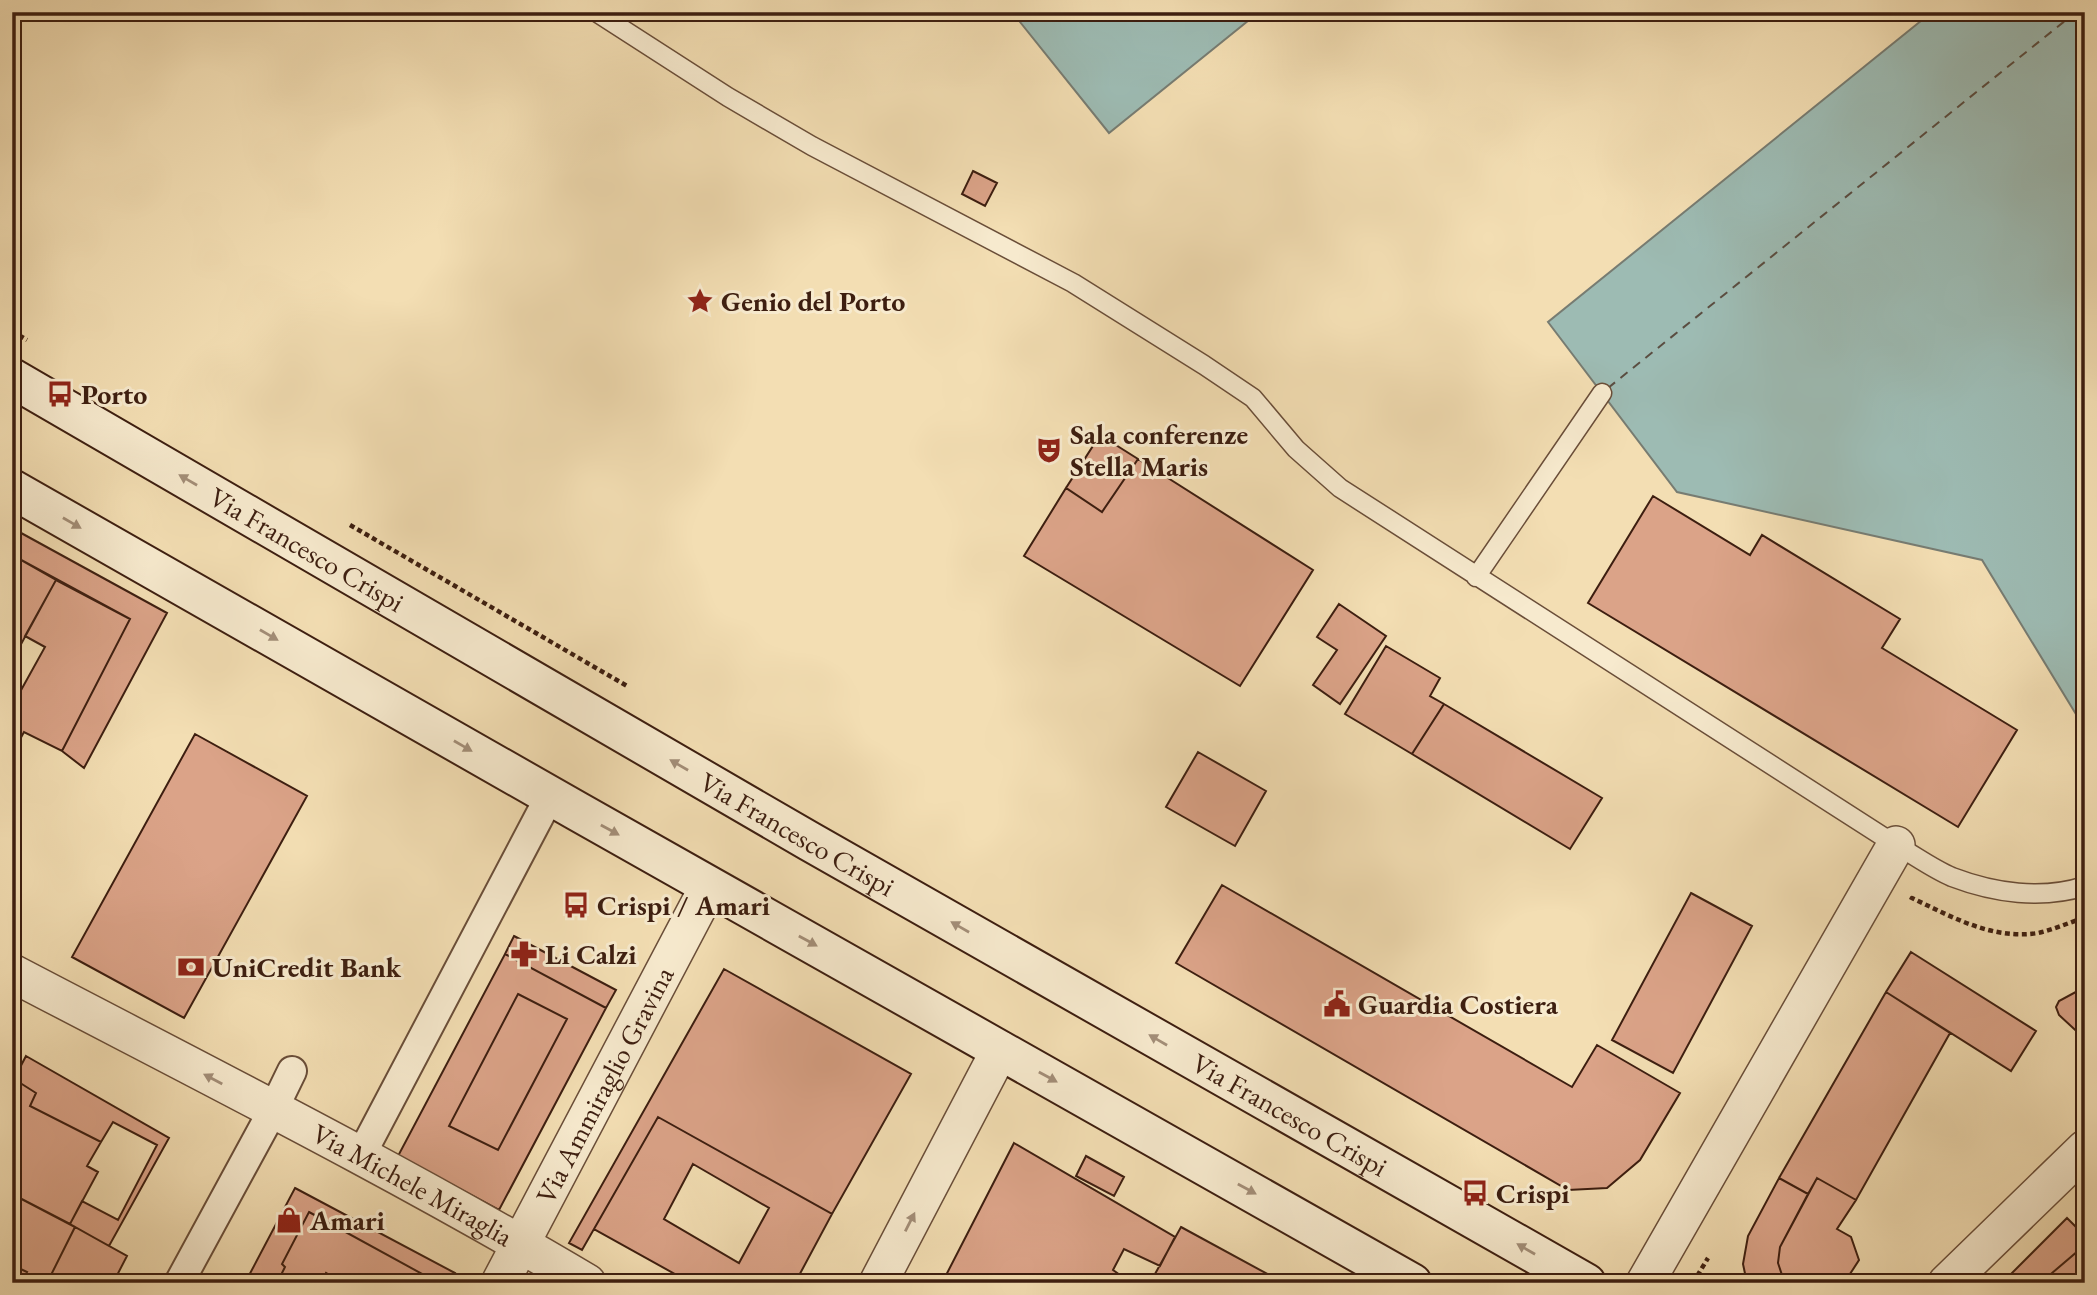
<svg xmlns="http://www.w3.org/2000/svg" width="2097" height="1295" font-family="'EB Garamond',serif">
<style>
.water{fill:#9dbbb3;stroke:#777c72;stroke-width:2}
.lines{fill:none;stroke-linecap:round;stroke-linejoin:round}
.ferry{stroke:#5a4d41;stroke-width:2;stroke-dasharray:9 7;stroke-linecap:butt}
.building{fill:#dba388;stroke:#3d1e10;stroke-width:2;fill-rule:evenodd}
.service-casing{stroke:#6a4e39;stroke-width:21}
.pedestrian-casing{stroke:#6a4e39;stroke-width:32}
.minor-casing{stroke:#6a4e39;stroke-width:40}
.secondary-casing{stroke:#3d1e10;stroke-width:42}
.path{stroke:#3d1e10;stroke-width:4.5;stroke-dasharray:5 3.5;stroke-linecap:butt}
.service{stroke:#f7eace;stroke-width:18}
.pedestrian{stroke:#f7eace;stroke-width:28}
.minor{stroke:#f7eace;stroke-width:37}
.secondary{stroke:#f7eace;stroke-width:38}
.oneway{fill:#a38e78}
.labels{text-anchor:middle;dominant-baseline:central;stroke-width:6;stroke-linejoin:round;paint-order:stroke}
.poi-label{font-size:28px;font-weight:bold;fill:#3d1e10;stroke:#f7eace;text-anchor:start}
.street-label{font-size:28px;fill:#3d1e10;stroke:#f7eace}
</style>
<rect width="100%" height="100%" fill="#f3deb3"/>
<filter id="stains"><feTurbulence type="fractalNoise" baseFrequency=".00286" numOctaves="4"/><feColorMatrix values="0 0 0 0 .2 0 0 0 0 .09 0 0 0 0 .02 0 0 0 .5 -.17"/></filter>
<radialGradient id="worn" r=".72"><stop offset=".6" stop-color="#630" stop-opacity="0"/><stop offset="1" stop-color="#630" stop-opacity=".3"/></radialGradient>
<path class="water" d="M1012,12h247l-150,121z
M1932,12h153v717l-103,-169 -305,-68 -129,-170z"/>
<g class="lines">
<path class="ferry" d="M1608,388l468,-376"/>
</g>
<path class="building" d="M973,171l24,12 -12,23 -23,-12z
M1100,435l38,24 -36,53 -36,-24z
M1138,459l175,111 -73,116 -216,-130 42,-68 36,24z
M1653,496l97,59 12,-20 138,84 -18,29 135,82 -59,97 -370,-224z
M12,528l155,85 -83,155 -22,-17 68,-132 -118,-64z
M12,555l44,25 -37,68 -7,-4z
M56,580l74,39 -68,132 -38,-19 -12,22v-65l8,3 25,-45 -20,-11z
M1339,604l47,32 -46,68 -27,-19 24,-35 -20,-13z
M1386,646l54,32 -10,18 14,8 -32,50 -67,-40z
M1444,704l158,94 -32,51 -158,-95z
M195,734l112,62 -123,222 -112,-61z
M1198,752l68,39 -31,55 -69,-39z
M1222,885l350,202 25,-42 83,48 -40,67 -33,28 -39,2 -392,-227z
M1691,893l61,33 -79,147 -61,-33z
M514,936l102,54 -10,18 -101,-54z
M1911,952l125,79 -25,40 -125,-79z
M505,954l101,54 -107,202 -101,-54zM518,994l49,25 -69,131 -49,-24z
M724,969l187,105 -79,140 -174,-97 -76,133 -13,-7z
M2085,987v52l-26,-24 -3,-8 3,-6z
M1886,992l64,41 -94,167 -39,-22 -9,16 -29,-16z
M518,994l49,25 -69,131 -49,-24z
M26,1056l143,82 -60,108 -39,-22 12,-23 36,19 39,-75 -44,-23 -12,20 -71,-36 6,-13 -22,-14z
M14,1079l22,14 -6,13 71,36 -14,24 11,6 -28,52 -58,-30v-113z
M658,1117l174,97 -37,69h-104l-97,-54zM693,1164l76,44 -30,55 -75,-44z
M1014,1143l161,94 -15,29 -36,-17 -11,21 18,13h-189z
M1086,1156l38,21 -10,19 -38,-20z
M1779,1178l29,16 -28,53 -2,16 4,12 7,8h-42l-4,-19 5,-28z
M1817,1178l39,22 -19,29 14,8 8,23 -9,14 12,7 -1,2h-72l-7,-8 -4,-12 2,-16z
M295,1188l160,85 -5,10h-16l1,-2 -126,-69 -27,52 3,3 -8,16h-32z
M12,1194l63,33 -28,56h-27l7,-11 -15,-7z
M309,1212l126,69 -1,2h-91l-17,-10 -5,10h-44l8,-16 -3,-3z
M2067,1218l18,18v9l-40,34 4,4h-47z
M75,1227l52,29 -14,27h-66z
M1181,1227l103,56h-134z
M2085,1245v38h-36l-4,-4z
M12,1265l15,7 -7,11h-8z"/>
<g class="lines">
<g class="service-casing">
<path id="service" d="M596,12l132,85 84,49 261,137 131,82 49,33 43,51 44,39 556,357c18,10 37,24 56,32 42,16 90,23 133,9
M1476,577l126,-184"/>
</g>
<g class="pedestrian-casing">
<path id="pedestrian" d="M360,1157l190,-361
M179,1283l94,-173 19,-39"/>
</g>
<g class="minor-casing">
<g id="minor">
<path id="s1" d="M12,973c193,101 388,199 575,310"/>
<path id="s2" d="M500,1283l209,-397"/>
<path d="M878,1283l122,-233"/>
<path d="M1645,1283l251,-438"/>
<path d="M1947,1283l138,-134"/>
</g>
</g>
<g class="secondary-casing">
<g id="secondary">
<path id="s3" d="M12,378l797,463 777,442"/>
<path d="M12,489l565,322 835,472"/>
</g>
</g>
<path class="path" d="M12,331l15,9
M350,525l277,161
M1911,900l1,-2c40,19 80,42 126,35 14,-3 28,-9 42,-14l5,7
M1693,1283l15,-25"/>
<use href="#service" class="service"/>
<use href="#pedestrian" class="pedestrian"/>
<use href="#minor" class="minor"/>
<use href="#secondary" class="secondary"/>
</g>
<defs><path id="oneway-solid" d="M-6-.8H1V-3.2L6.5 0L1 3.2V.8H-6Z" transform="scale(1.75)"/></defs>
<g class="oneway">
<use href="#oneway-solid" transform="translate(188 480) rotate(-150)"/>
<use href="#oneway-solid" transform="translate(72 523) rotate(30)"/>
<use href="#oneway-solid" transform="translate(269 635) rotate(30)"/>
<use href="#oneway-solid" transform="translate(463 746) rotate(30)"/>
<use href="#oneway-solid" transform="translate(679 765) rotate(-150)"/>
<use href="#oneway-solid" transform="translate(610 830) rotate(29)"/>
<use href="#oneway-solid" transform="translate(960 927) rotate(-150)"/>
<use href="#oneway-solid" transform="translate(808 941) rotate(29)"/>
<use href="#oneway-solid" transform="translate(1158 1040) rotate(-150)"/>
<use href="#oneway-solid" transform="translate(1048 1077) rotate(29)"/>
<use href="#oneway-solid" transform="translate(213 1079) rotate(-152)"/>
<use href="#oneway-solid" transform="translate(1247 1189) rotate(29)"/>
<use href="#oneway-solid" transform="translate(910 1222) rotate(-63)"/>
<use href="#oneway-solid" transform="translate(1526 1249) rotate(-150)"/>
</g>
<defs>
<g id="sight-bare" transform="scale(2.1)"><path d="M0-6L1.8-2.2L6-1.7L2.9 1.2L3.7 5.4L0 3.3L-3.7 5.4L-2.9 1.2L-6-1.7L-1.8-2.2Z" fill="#8f2418" stroke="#f7eace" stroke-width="2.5" paint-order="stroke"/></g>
<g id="bus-bare" transform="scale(2.1)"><path d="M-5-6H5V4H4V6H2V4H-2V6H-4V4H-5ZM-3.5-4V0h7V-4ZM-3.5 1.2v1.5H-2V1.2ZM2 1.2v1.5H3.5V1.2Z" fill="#8f2418" stroke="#f7eace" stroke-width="2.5" paint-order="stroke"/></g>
<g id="theatre-bare" transform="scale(2.1)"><path d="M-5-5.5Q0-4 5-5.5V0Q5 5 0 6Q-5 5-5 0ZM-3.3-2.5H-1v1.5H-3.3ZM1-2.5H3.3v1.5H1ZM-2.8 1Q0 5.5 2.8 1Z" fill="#8f2418" stroke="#f7eace" stroke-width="2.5" paint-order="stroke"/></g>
<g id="pharmacy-bare" transform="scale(2.1)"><path d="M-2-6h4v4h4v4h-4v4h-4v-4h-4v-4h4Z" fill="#8f2418" stroke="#f7eace" stroke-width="2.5" paint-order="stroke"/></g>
<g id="bank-bare" transform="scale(2.1)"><path d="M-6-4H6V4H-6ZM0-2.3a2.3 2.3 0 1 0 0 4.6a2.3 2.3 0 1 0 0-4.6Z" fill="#8f2418" stroke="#f7eace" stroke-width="2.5" paint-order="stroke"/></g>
<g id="civic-bare" transform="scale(2.1)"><path d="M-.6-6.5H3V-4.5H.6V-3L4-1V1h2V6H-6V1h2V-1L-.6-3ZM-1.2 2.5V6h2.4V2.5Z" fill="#8f2418" stroke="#f7eace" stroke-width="2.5" paint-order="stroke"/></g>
<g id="shop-bare" transform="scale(2.1)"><path d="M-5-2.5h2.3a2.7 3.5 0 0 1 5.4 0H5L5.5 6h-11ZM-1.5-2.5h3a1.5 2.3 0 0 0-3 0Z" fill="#8f2418" stroke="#f7eace" stroke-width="2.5" paint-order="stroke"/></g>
</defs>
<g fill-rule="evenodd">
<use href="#sight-bare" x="700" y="301"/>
<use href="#bus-bare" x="60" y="394"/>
<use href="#theatre-bare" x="1049" y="450"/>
<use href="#bus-bare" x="576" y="905"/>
<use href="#pharmacy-bare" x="524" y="954"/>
<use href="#bank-bare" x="191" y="967"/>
<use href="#civic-bare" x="1337" y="1004"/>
<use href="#bus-bare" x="1475" y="1193"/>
<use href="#shop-bare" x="289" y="1220"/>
</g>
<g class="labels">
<g class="poi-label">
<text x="721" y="301">Genio del Porto</text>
<text x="81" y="394">Porto</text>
<text x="1070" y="434">Sala conferenze<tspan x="1070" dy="32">Stella Maris</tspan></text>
<text x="597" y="905">Crispi / Amari</text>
<text x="545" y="954">Li Calzi</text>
<text x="212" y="967">UniCredit Bank</text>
<text x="1358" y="1004">Guardia Costiera</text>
<text x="1496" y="1193">Crispi</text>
<text x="310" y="1220">Amari</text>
</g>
<g class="street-label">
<text stroke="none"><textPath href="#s3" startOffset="341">Via Francesco Crispi</textPath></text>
<text stroke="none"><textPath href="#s3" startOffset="908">Via Francesco Crispi</textPath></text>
<text stroke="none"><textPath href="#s2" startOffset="224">Via Ammiraglio Gravina</textPath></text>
<text stroke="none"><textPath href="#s3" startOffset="1475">Via Francesco Crispi</textPath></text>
<text stroke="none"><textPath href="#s1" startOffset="453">Via Michele Miraglia</textPath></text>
</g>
</g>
<rect width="2097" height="1295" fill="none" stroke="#f3deb3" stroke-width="42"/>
<rect x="14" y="14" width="2069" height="1267" fill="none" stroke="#3d1e10" stroke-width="3.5"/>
<rect x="21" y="21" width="2055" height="1253" fill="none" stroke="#3d1e10" stroke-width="2"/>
<rect width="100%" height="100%" filter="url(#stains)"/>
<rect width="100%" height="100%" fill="url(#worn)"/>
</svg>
